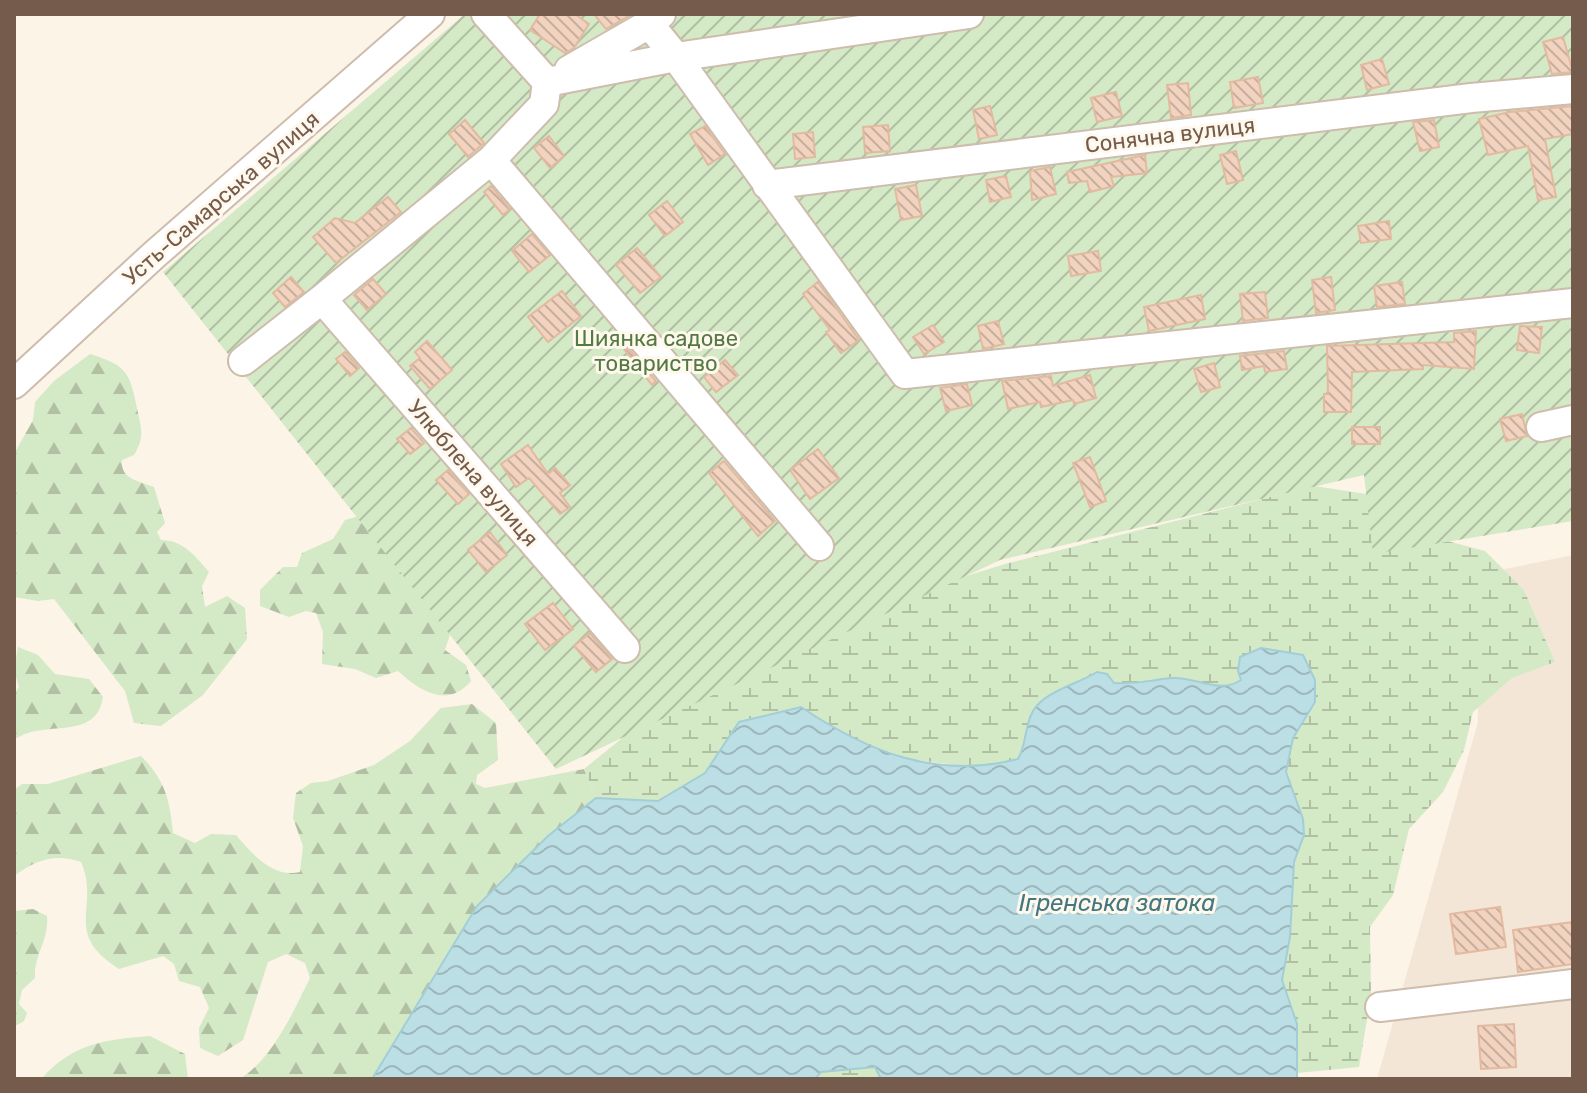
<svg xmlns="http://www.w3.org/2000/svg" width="1587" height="1093" font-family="Rubik,sans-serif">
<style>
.residential{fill:#f3e6d6}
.forest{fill:url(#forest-firs)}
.wetland{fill:url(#wetland-marsh)}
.garden{fill:url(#garden-furrows)}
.water{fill:url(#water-waves);stroke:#a2ced7;stroke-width:2}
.building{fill:url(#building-back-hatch);stroke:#e3baa0;stroke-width:2}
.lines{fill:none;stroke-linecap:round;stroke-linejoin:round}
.minor-casing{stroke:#cebcad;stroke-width:32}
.minor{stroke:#fff;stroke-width:28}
.labels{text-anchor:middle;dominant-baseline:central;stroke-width:6;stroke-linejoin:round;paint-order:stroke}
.street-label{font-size:22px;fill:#755b4c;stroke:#fff8ed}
.park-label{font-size:22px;fill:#547a44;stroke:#fff8ed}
.water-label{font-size:24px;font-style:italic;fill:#437781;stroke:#fff8ed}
</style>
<defs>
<pattern id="forest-firs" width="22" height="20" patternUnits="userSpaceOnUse" patternTransform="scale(2)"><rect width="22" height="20" fill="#d4e9c6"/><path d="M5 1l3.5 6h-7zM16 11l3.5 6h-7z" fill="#b1c0a3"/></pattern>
<pattern id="wetland-marsh" width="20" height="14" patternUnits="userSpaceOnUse" patternTransform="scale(2)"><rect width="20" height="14" fill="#d4e9c6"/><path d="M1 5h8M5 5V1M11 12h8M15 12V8" fill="none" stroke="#b1c0a3"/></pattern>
<pattern id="garden-furrows" width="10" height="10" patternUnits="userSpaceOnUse" patternTransform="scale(2)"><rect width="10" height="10" fill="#d4e9c6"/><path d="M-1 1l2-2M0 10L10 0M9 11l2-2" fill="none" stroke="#b1c0a3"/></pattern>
<pattern id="water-waves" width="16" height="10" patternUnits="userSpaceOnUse" patternTransform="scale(2)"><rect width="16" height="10" fill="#bcdfe5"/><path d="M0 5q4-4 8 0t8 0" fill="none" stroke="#9db8bc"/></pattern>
<pattern id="building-back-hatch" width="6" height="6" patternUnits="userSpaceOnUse" patternTransform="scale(2)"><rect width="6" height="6" fill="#f1d3bf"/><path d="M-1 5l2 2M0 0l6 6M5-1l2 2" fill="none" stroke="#c8ae9d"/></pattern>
</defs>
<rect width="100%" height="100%" fill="#fcf4e7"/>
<path class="residential" d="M1573,555v524h-196l101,-357 -2,-147z"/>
<path class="forest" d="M90,354c40,12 40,21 48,59 4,18 6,25 -4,42l-12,5c-2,19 16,21 32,27l11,36 -8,9 4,8c22,0 34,16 48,32l-7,14 3,21 22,-11 18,12 2,31 -44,56 -42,31 -27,-3 -9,-32 -71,-92 -16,2 -24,-4v-143l19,-34 2,-18 19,-21z
M363,515l90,110 -8,25 21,15 5,16c-23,28 -51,10 -73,-10l-22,7 -21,-9 -33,-5 1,-32 -7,-19 -10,-2 -17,6 -29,-11v-16l23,-23h14l5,-14 31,-14 12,-19z
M18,647l20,8 17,19 34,5 14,18c-7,46 -60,21 -89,43v-46l5,-7 -5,-17z
M472,704l24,19 2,37 -21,15 -1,9 9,4 99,-19 12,29 -48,38 -142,188 -34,55h-132c33,-21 53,-67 70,-101l-5,-15 -19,-9 -18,8 -25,78 -25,16 -18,-8 -1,-20 10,-20 -9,-21 -21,-6 -5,-17 -11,-8 -44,13c-58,-37 -18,-61 -38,-107 -26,-9 -45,-2 -67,14v-86l8,-6h26l93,-28c24,24 29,44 32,77l22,10 16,-9 25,1c17,20 37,43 64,37l3,-26 -10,-28 3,-25 15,-10 17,-2 46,-16 36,-24 31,-33z
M33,909l14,7c2,25 -13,38 -12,62l-13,12 -3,14 8,9 -3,8 -9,5 -1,-115z
M150,1036l35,18 3,25h-147c32,-36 63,-39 109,-43z"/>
<path class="wetland" d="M1314,486l66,10 37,37 68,18 39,39 31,72 -43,16 -39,34 -9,38 -21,42 -34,37 -16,66 -23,32 1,69 -12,71 -62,6v-49l-15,-44 8,-43 4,-75 10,-27 -1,-16 -17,-47 7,-34 22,-36 -12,-47 -43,-7 -20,27 1,5c-24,14 -46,-4 -70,-2 -23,2 -32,7 -58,5l-6,-9 -10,-2 -24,15 -20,6 -27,38 -1,16 -7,12 -38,9 -80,-10 -58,-23 -41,-27 -62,14 -34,51 -47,28 -62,-3 -12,-29 84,-68 149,-79 188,-58z
M876,1067l5,12h-66l6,-7z"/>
<path class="garden" d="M465,14h1108v507l-200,33 -9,-79 -364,85 -444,209 -393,-497z"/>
<path class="water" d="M1261,648l42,7 12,25v22l-22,36 -7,34 17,47 1,16 -10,27 -4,75 -8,43 15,44v55h-416l-6,-12 -54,5 -6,7h-443l105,-173 71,-70 48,-38 62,3 47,-28 34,-51 62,-15c67,45 136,73 217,52 9,-15 6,-32 15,-48 12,-20 45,-27 64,-39l10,2 7,9c25,2 34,-3 58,-5 23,-2 46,17 69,2l-3,-9 2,-14z"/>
<path class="building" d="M540,14h35l14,10 -15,24 -9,5 -35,-23z
M594,14h38l-26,15z
M1563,37l10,35 -21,2 -9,-32z
M1382,59l7,25 -22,6 -6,-25z
M1258,77l5,26 -29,5 -4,-26z
M1188,83l3,32 -20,3 -4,-33z
M1116,92l6,24 -25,6 -6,-24z
M990,106l7,29 -18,4 -6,-29z
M1572,106l1,28 -28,5 11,58 -18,3 -10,-54 -40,9 -9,-36 31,-7z
M465,120l19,23 -16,14 -19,-23z
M1434,120l5,27 -19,4 -7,-29z
M888,125l2,26 -25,2 -2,-26z
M705,126l20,28 -17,11 -18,-31z
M813,132l2,25 -20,2 -2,-25z
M549,136l15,20 -14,12 -16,-20z
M1236,151l7,29 -16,4 -7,-29z
M1145,155l2,18 -36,4 3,9 -24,6 -3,-11 -18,2 -2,-11z
M1050,167l6,27 -24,6 -2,-29z
M1006,176l5,21 -21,5 -4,-22z
M916,185l6,31 -21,4 -6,-31z
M491,186l19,23 -7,6 -19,-23z
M388,197l13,15 -65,51 -23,-26 22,-19 20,5z
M667,201l16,21 -18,14 -16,-21z
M1389,221l2,18 -30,4 -3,-17z
M532,234l18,21 -21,17 -17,-21z
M637,248l24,29 -21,16 -24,-28z
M1098,251l3,20 -30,5 -3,-20z
M291,277l13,15 -19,15 -12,-14z
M1331,277l4,33 -19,3 -4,-33z
M373,279l13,15 -19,16 -13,-15z
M818,282l41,58 -18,13 -15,-21 4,-2 -27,-36z
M1402,282l3,22 -28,3 -3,-21z
M562,291l19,25 -33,26 -20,-25z
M1265,292l3,26 -25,3 -3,-27z
M1201,295l4,24 -56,12 -5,-24z
M998,321l6,23 -21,5 -5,-23z
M933,325l11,17 -20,12 -11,-17z
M1520,326l22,1 -3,26 -22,-3z
M1476,331l-2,38 -51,-4v4l-71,3 -1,40h-27v-18h4l-1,-48 127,-4v-9z
M616,334l40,47 -4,4 -38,-49z
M427,341l25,29 -22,19 -20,-23 10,-8 -5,-6z
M1284,351l3,18 -22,3 -1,-6 -22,4 -2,-14z
M345,352l14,16 -9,8 -14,-17z
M725,360l13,15 -22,17 -12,-15z
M1214,363l6,24 -19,5 -7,-23z
M1090,375l6,23 -22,6 -1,-4 -32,7 -1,-5 -32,7 -6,-28 49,-5 2,10z
M967,384l5,21 -26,6 -6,-23z
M1522,414l5,22 -21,5 -6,-22z
M1352,427h28v17h-28z
M411,428l13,15 -14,11 -13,-15z
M528,445l20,29 7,-6 15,17 -10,8 10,14 -10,7 -31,-36 -13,9 -15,-23z
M818,449l21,29 -29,21 -20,-29z
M1090,457l16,44 -16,6 -17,-44z
M724,461l51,60 -17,15 -49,-63z
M448,470l21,24 -11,10 -22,-24z
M490,532l17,23 -21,17 -18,-22z
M553,603l20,26 -28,21 -20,-26z
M590,633l22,26 -16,13 -22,-26z
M1500,907l6,40 -50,7 -6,-40z
M1573,922v42l-55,8 -5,-42z
M1514,1024l2,43 -35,2 -3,-43z"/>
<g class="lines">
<g class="minor-casing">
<path id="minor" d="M486,14l61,68
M661,14l-12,10 27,33 293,-43
M569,70l80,-46
M547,82l129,-25 229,317 668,-71
M547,82l-3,22 -53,56 -169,139 303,349
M491,160l328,386
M767,185l704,-87 102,-9
M243,361l79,-62
M14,384l140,-129 276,-241
M1541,427l32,-7
M1380,1007l193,-23"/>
</g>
<use href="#minor" class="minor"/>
</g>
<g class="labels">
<g class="street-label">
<text transform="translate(1170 135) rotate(-7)">Сонячна вулиця</text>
<text transform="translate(221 198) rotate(-41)">Усть-Самарська вулиця</text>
<text transform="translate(473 473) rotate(49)">Улюблена вулиця</text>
</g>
<g class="park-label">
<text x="656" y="338">Шиянка садове<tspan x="656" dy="25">товариство</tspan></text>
</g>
<g class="water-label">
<text x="1117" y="903">Ігренська затока</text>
</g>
</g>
<rect width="1587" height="1093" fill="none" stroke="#755b4c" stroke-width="32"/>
</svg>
